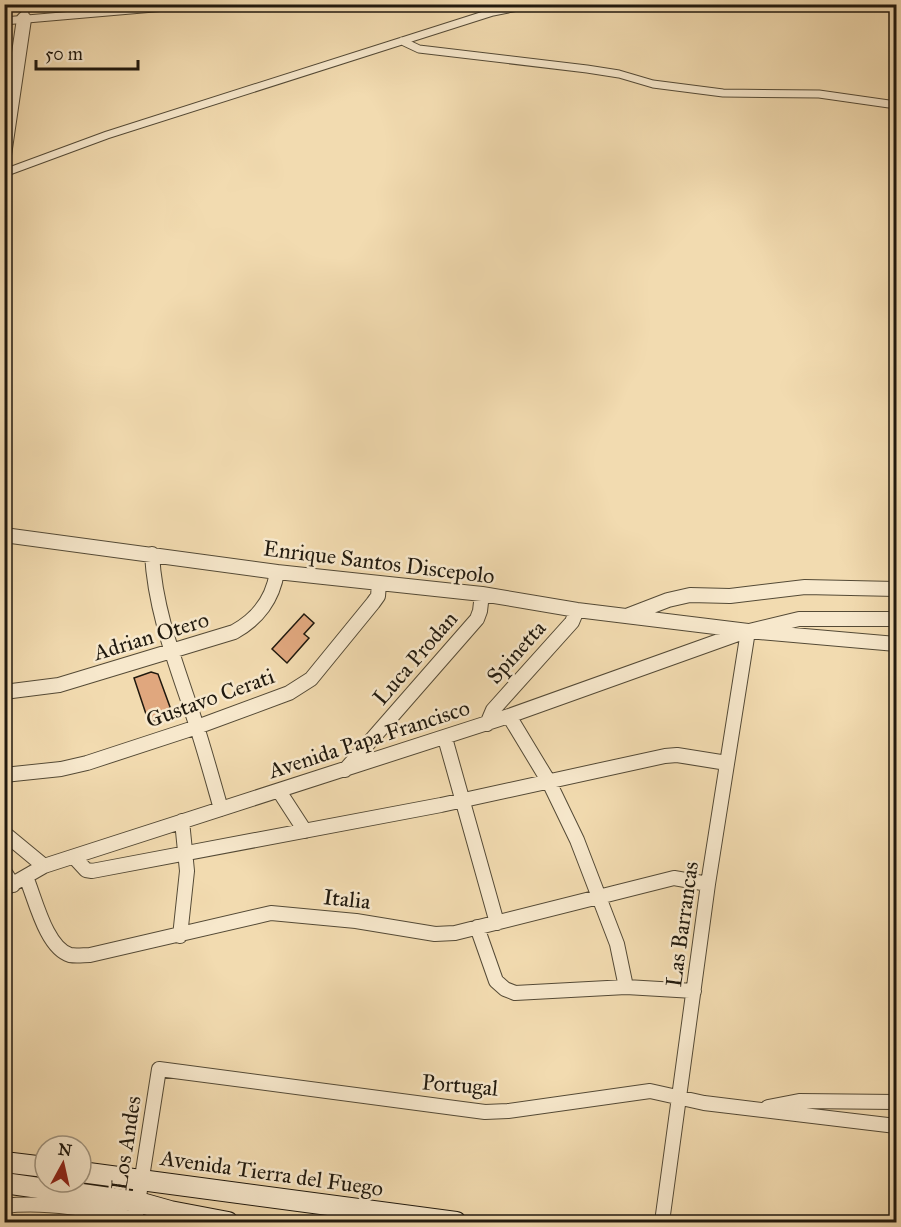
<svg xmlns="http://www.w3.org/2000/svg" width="901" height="1227" font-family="'IM FELL Great Primer',serif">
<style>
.building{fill:#e0a77e;stroke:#20190e;stroke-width:1.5}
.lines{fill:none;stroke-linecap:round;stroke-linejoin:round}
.lane-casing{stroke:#544a36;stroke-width:9}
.street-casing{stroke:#544a36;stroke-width:16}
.secondary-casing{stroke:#20190e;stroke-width:22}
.lane{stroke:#f7e8cc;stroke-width:7}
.street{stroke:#f7e8cc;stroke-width:14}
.secondary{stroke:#f7e8cc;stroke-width:20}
.labels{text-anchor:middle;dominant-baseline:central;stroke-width:5;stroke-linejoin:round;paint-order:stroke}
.street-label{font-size:22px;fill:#20190e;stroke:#f7e8cc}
</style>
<rect width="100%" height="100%" fill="#f2dbb0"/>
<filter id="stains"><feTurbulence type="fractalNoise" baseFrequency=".00333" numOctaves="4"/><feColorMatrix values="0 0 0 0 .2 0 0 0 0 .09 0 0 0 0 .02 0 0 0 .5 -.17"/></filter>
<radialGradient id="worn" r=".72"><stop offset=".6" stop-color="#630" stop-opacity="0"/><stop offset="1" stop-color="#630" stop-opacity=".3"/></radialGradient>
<path class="building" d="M304,614l10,9 -10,11 5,4 -22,25 -15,-14z
M151,672l7,2 12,33 -8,11 -13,5 -15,-45z"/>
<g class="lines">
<g class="lane-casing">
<path id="lane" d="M24,19l2,-15
M4,21l196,-17
M402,41l17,8 168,20 32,5 34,10 70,9 96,1 77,11
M4,173l103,-38 295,-94 91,-29 40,-8"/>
</g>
<g class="street-casing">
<path id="street" d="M4,155l20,-136
M4,535l273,37 205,22 95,16 171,21 148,13
M152,554c3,59 26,115 44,170 9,28 17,57 25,85
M629,615l39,-15 22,-5 40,1 75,-9 91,2
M4,692l55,-7 175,-53c24,-13 39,-34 43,-60
M509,716l40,66 28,58 40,104 9,43
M487,724l6,-14 79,-88 5,-12
M445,738l52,185
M345,770l132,-151 3,-8 2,-17
M4,775l57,-6 26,-6 110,-36 92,-34 22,-14 62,-76 5,-7 1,-12
M279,791l26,40
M4,833l40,33
M74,857l12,13 6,1 349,-66 224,-49 12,-1 50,8
M4,871l9,14
M26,877c9,21 20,71 44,78 6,1 14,0 20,0l181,-42 85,8 79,13 20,-1 219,-55 34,6
M4,889l40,-23 465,-150 232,-83 58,-14h97
M477,927l19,54 9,8 10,4 111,-6 68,4
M180,936l7,-65 -5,-50
M768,1107l31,-6 97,1
M4,1206c44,-5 89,4 131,13
M135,1222l24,-153 326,43 23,-1 142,-20 54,12 192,23
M662,1222l46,-338 40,-253"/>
</g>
<g class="secondary-casing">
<path id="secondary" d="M4,1162l41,5
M81,1172l375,50
M4,1183l134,19 32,9 58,11"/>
</g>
<use href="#lane" class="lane"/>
<use href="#street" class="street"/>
<use href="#secondary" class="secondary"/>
</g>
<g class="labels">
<g class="street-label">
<text transform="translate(379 562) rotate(7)">Enrique Santos Discepolo</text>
<text transform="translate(151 636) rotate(-17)">Adrian Otero</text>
<text transform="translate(516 652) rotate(-48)">Spinetta</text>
<text transform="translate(415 658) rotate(-49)">Luca Prodan</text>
<text transform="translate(210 698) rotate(-20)">Gustavo Cerati</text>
<text transform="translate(369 739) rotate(-18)">Avenida Papa Francisco</text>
<text transform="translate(347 899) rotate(6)">Italia</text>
<text transform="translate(682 924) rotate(-82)">Las Barrancas</text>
<text transform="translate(460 1085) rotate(5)">Portugal</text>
<text transform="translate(126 1143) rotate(-81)">Los Andes</text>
<text transform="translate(272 1173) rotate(8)">Avenida Tierra del Fuego</text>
</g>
</g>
<rect width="901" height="1227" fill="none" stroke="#f2dbb0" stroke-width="24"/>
<rect x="6" y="6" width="889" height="1215" fill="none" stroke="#20190e" stroke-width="3"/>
<rect x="12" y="12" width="877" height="1203" fill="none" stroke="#20190e" stroke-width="1.5"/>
<g transform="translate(63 1164) rotate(8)"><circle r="28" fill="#f7e8cc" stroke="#a19580" stroke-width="1.5"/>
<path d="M0-4.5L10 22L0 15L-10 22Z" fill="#8f2418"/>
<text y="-9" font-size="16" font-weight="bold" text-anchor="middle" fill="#20190e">N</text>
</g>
<path d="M36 60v9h102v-9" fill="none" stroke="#20190e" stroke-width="3"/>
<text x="45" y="60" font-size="18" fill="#20190e" stroke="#f7e8cc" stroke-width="4.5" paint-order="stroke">50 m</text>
<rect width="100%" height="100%" filter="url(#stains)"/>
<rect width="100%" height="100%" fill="url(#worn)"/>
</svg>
